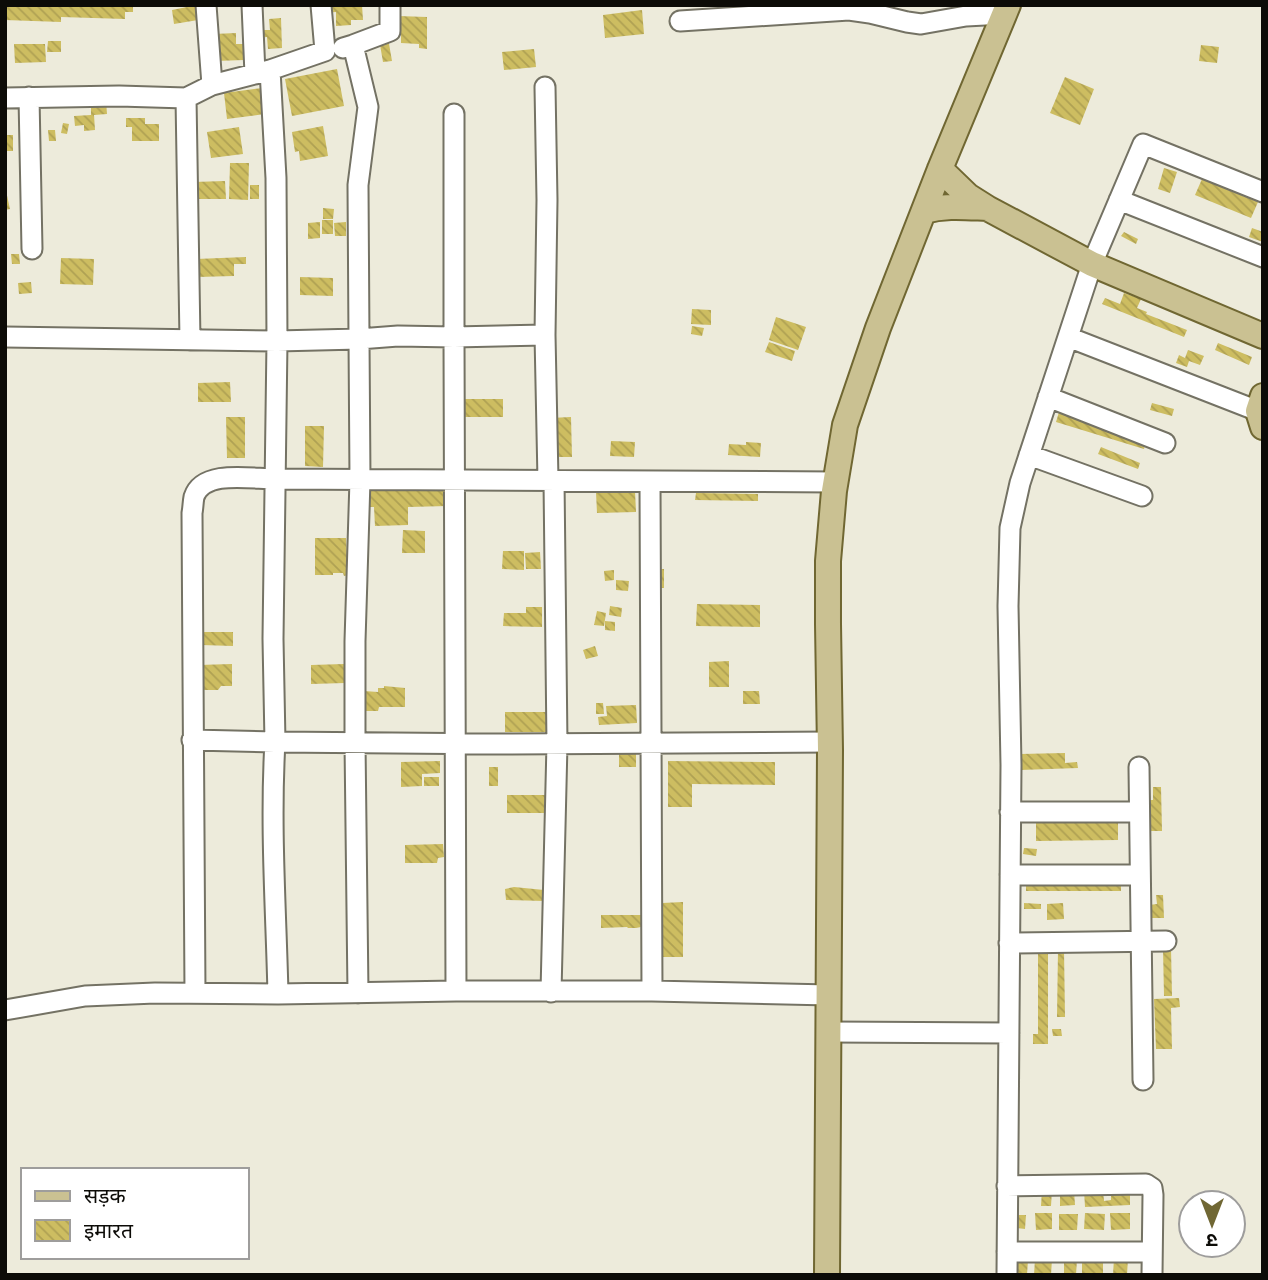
<svg xmlns="http://www.w3.org/2000/svg" width="1268" height="1280" font-family="'PT Sans','Noto Sans Devanagari',sans-serif">
<style>
.building{fill:url(#building-back-hatch)}
.lines{fill:none;stroke-linecap:round;stroke-linejoin:round}
.minor-casing{stroke:#747264;stroke-width:23}
.major-casing{stroke:#706732;stroke-width:28}
.minor{stroke:#fff;stroke-width:19}
.major{stroke:#cac192;stroke-width:24}
</style>
<defs>
<pattern id="building-back-hatch" width="6" height="6" patternUnits="userSpaceOnUse" patternTransform="scale(1.75)"><rect width="6" height="6" fill="#cdbd61"/><path d="M-1 5l2 2M0 0l6 6M5-1l2 2" fill="none" stroke="#afa153"/></pattern>
</defs>
<rect width="100%" height="100%" fill="#edebdb"/>
<path class="building" d="M5,5h128v7h-8v7l-64,-2v5l-56,-2z
M187,5h9l2,15 -24,4 -2,-14 15,-3z
M323,5h39l1,15h-12v5l-15,1v-14l-13,1z
M642,10l2,24 -39,4 -2,-23z
M398,16l29,1v32l-8,-1v-4l-18,-1v-11h-4z
M281,18l1,30 -14,1 -1,-12 -10,1v-8h13l-1,-11z
M236,33v11h7l1,16 -29,1 -1,-27z
M388,38l4,23 -9,1 -4,-23z
M48,41h13v11h-14z
M14,44h31l1,18 -31,1z
M1201,45l18,2 -2,16 -18,-2z
M534,49l2,18 -32,3 -2,-18z
M337,69l7,37 -52,10 -7,-37z
M1065,77l29,12 -14,36 -30,-12z
M262,88l3,26 -38,5 -3,-26z
M106,101l1,13 -13,1 1,15 -11,1v-6l-9,1 -1,-10 17,-1v-13z
M126,118h19v6h14v17h-27v-14h-6z
M63,123l6,1 -2,10 -6,-1z
M323,126l5,30 -28,5 -1,-10 -4,1 -3,-20z
M239,127l4,27 -32,4 -4,-26z
M48,130h7l1,11h-7z
M5,135h8v16h-8z
M230,163h19l-1,37 -19,-1z
M1164,168l13,4 -7,21 -12,-4z
M1202,179l56,23 -7,16 -56,-23z
M225,181l1,18h-33v-17z
M250,185h9v14h-9z
M6,191l4,18 -5,1v-18z
M323,208l11,1 -1,10h-10z
M322,220h11v14h-11z
M320,222v16l-12,1v-16z
M346,222v14h-11l-1,-13z
M1252,228l11,4v10l-14,-5z
M1124,232l14,7 -2,5 -15,-8z
M11,254h8l1,10h-8z
M246,257v7h-12v12l-37,1 -1,-18z
M61,258l33,1 -1,26 -33,-1z
M300,277l33,1v18l-33,-1z
M31,282l1,11 -13,1 -1,-11z
M1124,293l17,6 -4,9 10,4 -1,2 41,16 -3,7 -82,-33 3,-6 15,6z
M692,309l19,1v15l-20,-1z
M776,317l30,10 -8,23 -29,-10z
M692,326l12,2 -2,8 -11,-2z
M769,342l26,9 -3,10 -27,-9z
M1218,343l34,14 -3,8 -34,-15z
M1188,350l16,6 -4,9 -11,-4 -2,6 -11,-4 3,-8 6,3z
M230,382l1,20h-33v-19z
M464,399h39v18h-39z
M1152,403l22,6 -2,7 -22,-6z
M1059,412l88,26 -3,11 -88,-27z
M226,417h19v41h-18z
M571,417l1,40h-21l-1,-39z
M305,426h19l-1,41 -18,-1z
M611,441l24,1 -1,15 -24,-1z
M746,442l15,1 -1,14 -32,-2 1,-11 17,1z
M1101,447l39,16 -2,6 -40,-15z
M448,486v20l-40,1v18l-33,1 -1,-19h-5l-1,-20z
M635,491l1,21 -39,1 -1,-21z
M696,493l62,1v7l-63,-1z
M403,530l22,1v22h-23z
M315,538h31l2,37 -4,1 -1,-3h-10v2h-18z
M503,551h21v19l-22,-1z
M540,552l1,17h-15l-1,-16z
M656,569h8v19h-9z
M614,570v10l-9,1 -1,-10z
M616,580l13,1 -1,10 -12,-1z
M697,604l63,1v22l-64,-1z
M610,606l12,2 -1,9 -12,-2z
M526,607h16v20l-39,-1 1,-13h22z
M597,611l9,2 -2,13 -10,-1z
M605,621l10,1v9l-10,-1z
M200,632h33v14l-32,-1z
M595,646l3,10 -12,3 -3,-9z
M729,661v26h-20v-25z
M232,664v22h-11l-3,4h-20v-25z
M344,664l1,19 -34,1v-19z
M384,686l21,2v19h-26l-1,4h-13l-1,-20 14,1v-4h6z
M743,691h16l1,13h-17z
M596,703h7l1,11h-8z
M636,705l1,18 -38,2 -1,-8 9,-1 -1,-10z
M505,712h41v20h-41z
M636,748v19h-17v-18z
M1065,753v10l12,-1 1,6 -58,2v-16z
M440,761v12l-18,1v12l-21,1v-25z
M668,761l107,1v23l-83,-1v23h-24z
M489,767h9v19h-9z
M424,777h15v9h-15z
M1153,787h8l1,44h-14l-1,-31h6z
M507,795h39l-1,18h-38z
M1118,822v18l-82,1v-18z
M443,844l1,13 -6,1 -1,5h-32v-18z
M1024,848l13,1 -1,7 -13,-2z
M1026,876l95,1v14h-95z
M514,887l30,3v11l-38,-1 -1,-11z
M1156,895h7l1,23h-14l-1,-13 8,-1z
M683,902v55h-22l1,-54z
M1024,903l17,1v5h-17z
M1063,903l1,16 -17,1v-16z
M601,915h40v12l-5,1h-8l-1,-1 -26,1z
M1163,948h8l1,48h-8z
M1038,950h10v94h-15v-10h5z
M1058,950h6l1,67h-8z
M1179,998l1,9 -9,1 1,41h-16l-2,-50z
M1052,1029h9l1,7h-9z
M1042,1190h10l-1,16h-10z
M1084,1190h19l1,11 7,-1v-10h19v15l-45,2z
M1074,1191l1,14 -15,1v-14z
M1035,1213h17v16l-16,1z
M1085,1213l20,1 -1,16 -20,-1z
M1110,1213h20v16l-19,1z
M1059,1214h19l-1,16h-18z
M1018,1215h8l-1,14 -8,-1z
M1114,1258h14l-1,17h-14z
M1017,1259l11,1 -1,15h-10z
M1035,1259h17l-1,16h-17z
M1064,1259l13,1 -1,15h-12z
M1082,1259h21v16h-21z"/>
<g class="lines">
<g class="minor-casing">
<path id="minor" d="M206,5l6,80
M252,5l3,69
M680,21l169,-11 21,3 37,9 14,2 45,-8 38,-2
M343,48l10,-3 37,-14v-26
M270,70l55,-19 -4,-46
M29,97l3,152
M5,98l114,-2 67,2 4,242
M186,98l26,-13 58,-15 6,108 1,163 82,-2 -1,-154 10,-78 -15,-62
M1119,200l144,57
M545,335l2,-135 -2,-113
M5,337l272,4 -4,298 2,103 237,2 318,-2
M1068,337l190,74
M1048,397l117,46
M1029,455l113,41
M650,481l2,510
M192,740l83,2c-5,84 1,168 3,252
M1139,767l4,313
M1010,812h129
M1010,875h130
M1009,943l157,-2
M456,991l-2,-654 91,-2 3,145
M551,992l6,-248 -3,-264
M195,993l-3,-480c1,-5 1,-11 2,-16 9,-28 58,-18 80,-18l561,3
M358,993l-3,-250v-102l5,-161 -1,-141 39,-3 56,1v-223
M5,1010l80,-14 70,-3 123,1 178,-3h196l178,4
M829,1032l180,1
M1007,1186l139,-2 6,4 1,7 -1,80
M1007,1252h145
M1007,1275l4,-510 -3,-159 2,-78 10,-45 72,-219 51,-120 120,48"/>
</g>
<g class="major-casing">
<path id="major" d="M940,169l28,27 19,12 105,56 171,72
M924,211c21,-6 40,-4 63,-3
M1263,396l-5,15 5,16
M827,1275l3,-525 -2,-126v-63l6,-70 11,-66 33,-97 62,-159 68,-164"/>
</g>
<use href="#minor" class="minor"/>
<use href="#major" class="major"/>
</g>
<rect width="1268" height="1280" fill="none" stroke="#0c0b07" stroke-width="14"/>
<rect x="21" y="1168" width="228" height="91" fill="#ffffff" stroke="#9e9d9c" stroke-width="2"/>
<rect x="35" y="1191" width="35" height="10" fill="#cac192" stroke="#9e9d9c" stroke-width="2"/>
<text x="84" y="1203" font-size="21" fill="#0c0b07">सड़क</text>
<rect x="35" y="1220" width="35" height="21" fill="url(#building-back-hatch)" stroke="#9e9d9c" stroke-width="2"/>
<text x="84" y="1238" font-size="21" fill="#0c0b07">इमारत</text>
<g transform="translate(1212 1224) rotate(180)"><circle r="33" fill="#ffffff" stroke="#9e9d9c" stroke-width="2"/>
<path d="M0-5L12 26L0 18L-12 26Z" fill="#706734"/>
<text y="-10" font-size="19" font-weight="bold" text-anchor="middle" fill="#0c0b07">उ</text>
</g>
</svg>
